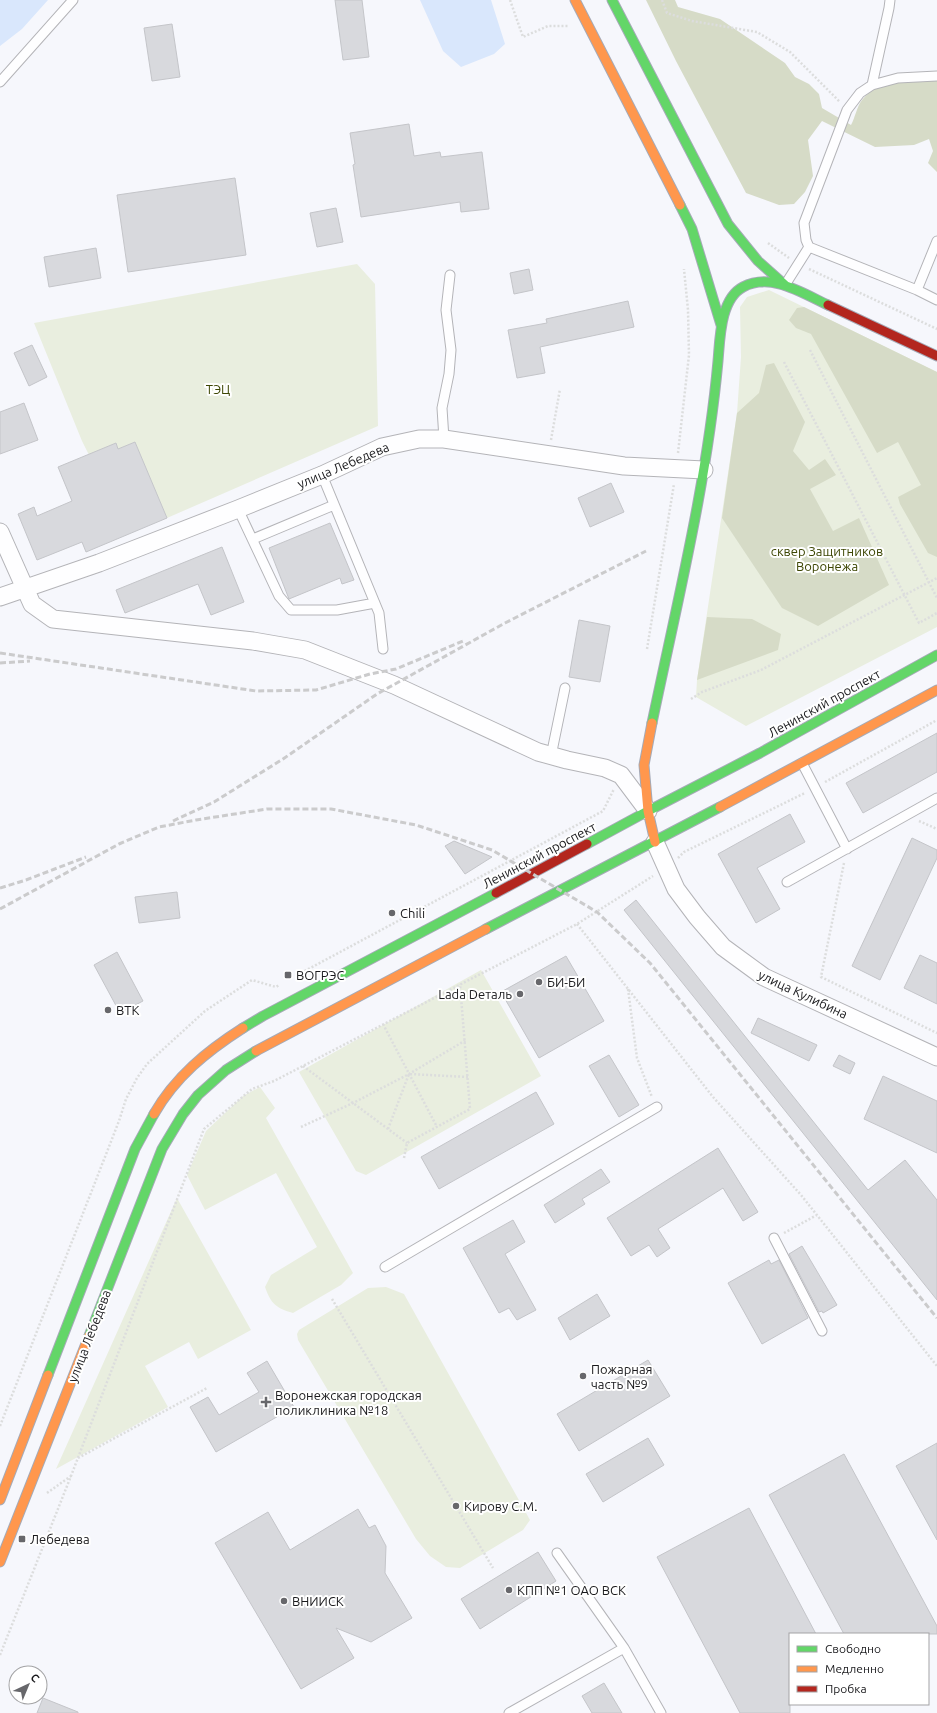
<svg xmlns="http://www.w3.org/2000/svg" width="937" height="1713" font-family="Ubuntu,sans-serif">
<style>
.green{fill:#e9eedf}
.forest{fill:#d6dbc7}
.water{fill:#d9e7fc}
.building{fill:#d8d9dd;stroke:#c4c5c9}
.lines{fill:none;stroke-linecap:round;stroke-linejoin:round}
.lane-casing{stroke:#b4b4b8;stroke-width:11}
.street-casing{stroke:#b4b4b8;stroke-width:19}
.fast-casing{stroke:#a5aab7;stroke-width:11}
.slow-casing{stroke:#a5aab7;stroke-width:11}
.jam-casing{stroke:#a5aab7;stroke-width:11}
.path{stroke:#dcdddd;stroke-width:2.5;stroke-dasharray:2 2;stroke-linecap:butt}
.lane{stroke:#fefeff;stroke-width:9}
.street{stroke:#fefeff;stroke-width:17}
.fast{stroke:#63d668;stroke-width:9}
.slow{stroke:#ff974d;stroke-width:9}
.jam{stroke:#b3261e;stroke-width:9}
.rail{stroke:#cbcbcc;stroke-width:3;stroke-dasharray:6 3;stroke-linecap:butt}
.poi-dot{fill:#67676b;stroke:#fff;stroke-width:1.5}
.labels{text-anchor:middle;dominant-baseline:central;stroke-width:4;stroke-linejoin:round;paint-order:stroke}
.park-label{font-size:13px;fill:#3d4603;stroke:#fff}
.street-label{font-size:13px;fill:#1a1a1d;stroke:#fff}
.poi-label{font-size:13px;fill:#1a1a1d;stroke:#fff;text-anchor:start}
</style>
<rect width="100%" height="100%" fill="#f6f7fc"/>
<path class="green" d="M357,264l18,20 3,142 -211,92 -32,-76 -17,7 -2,-6 -27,12 -7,-14 -48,-118z
M769,290l168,82v255l-191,99 -50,-29 1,-17 40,-267 4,-56 -1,-50 7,-10z
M481,970l60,106 -175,99 -10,-4 -57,-99z
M260,1087l15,21 -9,10 87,155 -12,12 -48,28c-17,-5 -22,-9 -28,-26l6,-12 46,-28 -41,-74 -71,37 -18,-35 19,-44 37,-35z
M177,1198l74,132 -53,29 -9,-17 -44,24 23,41 -112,62z
M386,1287l18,7 126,226 -7,10 -63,38 -14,-1 -16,-11 -14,-17 -118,-199 -1,-6 2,-4 69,-42z"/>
<path class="forest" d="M646,0h29l3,7 42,12 65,44 10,14 14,7 10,10 3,14 29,17c4,-7 6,-19 11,-25 17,-22 50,-20 75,-22v94l-9,-9 5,-12 -4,-12 -15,6 -39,2 -53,-26 -14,19 5,36 -8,16 -11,12 -15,1 -33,-12 -70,-132z
M804,307l133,65v185l-9,-4 -28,-49 -2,-7 23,-12 -23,-43 -21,11 -66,-119 -15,-6 -7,-8 8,-12z
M774,363l31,59 -12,29 16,19 16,-11 11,16 -26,14 23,42 26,-13 30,67 -71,41 -36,-18 -60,-90 15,-105 22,-20 7,-28z
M707,617l45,2 29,15 -3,16 -81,30z"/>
<path class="water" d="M0,0h48l-26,29 -22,17z
M420,0h71l14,44 -11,10 -33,13 -18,-16z"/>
<path class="building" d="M335,0h27l7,57 -26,3z
M172,24l8,53 -28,4 -8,-53z
M409,124l5,32 26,-4 1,5 41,-5 7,57 -28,3 -1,-10 -99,15 -8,-52 2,-1 -5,-31z
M235,178l11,77 -118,17 -11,-77z
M336,208l7,34 -26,5 -7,-34z
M96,248l5,30 -52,9 -5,-30z
M529,269l4,21 -19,4 -4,-21z
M628,301l6,26 -94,20 5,26 -28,5 -9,-48 39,-7 -1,-4z
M32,345l15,32 -18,9 -15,-33z
M24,403l14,37 -38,14v-42z
M135,442l32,76 -81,34 -4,-10 -45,18 -19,-46 16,-7 3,9 35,-15 -14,-34 58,-24 2,6z
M611,483l13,29 -34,15 -12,-29z
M330,523l24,57 -12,4 -2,-6 -51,21 -20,-51z
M222,547l22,55 -33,13 -13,-31 -73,29 -9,-23z
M579,620l31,6 -10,56 -31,-5z
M937,733v39l-74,41 -17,-30z
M790,814l15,28 -48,26 23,41 -24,14 -38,-69z
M912,838l25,12v8l-57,122 -28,-14z
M454,841l38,16 -27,17 -20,-28z
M177,892l3,26 -41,5 -4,-26z
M636,900l232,290 37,-30 32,40v100l-313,-390z
M117,952l26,49 -23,12 -26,-48z
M920,955l17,8v41l-33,-16z
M566,956l38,65 -65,37 -38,-66z
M758,1018l59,27 -8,16 -58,-28z
M609,1055l30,50 -20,12 -30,-51z
M839,1055l16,8 -5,11 -17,-8z
M883,1076l54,25v52l-73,-34z
M536,1092l18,32 -115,65 -18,-32z
M718,1148l40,64 -15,9 -20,-33 -65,41 12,19 -13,9 -8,-12 -18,11 -24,-38z
M601,1169l9,13 -28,17 3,5 -30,19 -11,-18z
M513,1220l12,22 -20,12 31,56 -19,10 -8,-12 -10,5 -36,-65z
M802,1246l35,59 -14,8 -1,-2 -3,1 -30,-58z
M769,1260l2,4 8,-4 29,58 -46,26 -34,-61z
M597,1294l13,22 -40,24 -12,-22z
M648,1360l22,36 -91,55 -22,-37z
M267,1361l27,46 -78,45 -26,-45 18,-10 11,18 40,-23 -12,-19z
M648,1438l16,27 -61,37 -17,-28z
M937,1443v97l-41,-74z
M844,1454l93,172v8h-93l-75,-139z
M749,1508l67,126h-26v79h-50l-83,-156z
M358,1509l11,19 6,-3 11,21 -1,27 27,45 -41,24 -35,-14 18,30 -53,31 -86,-146 53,-31 22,38z
M538,1552l18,29 -76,48 -19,-30z
M604,1683l18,30h-30l-10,-17z
M43,1698l35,14v1h-41z"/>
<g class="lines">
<g class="lane-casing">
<path id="lane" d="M0,82l73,-82
M872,85l26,-7 39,-2
M809,247l108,43 20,10
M785,285l24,-38 -3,-7 -2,-17 43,-113 13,-17 12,-8 17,-77 1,-8
M917,290l20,-49
M444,439l-2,-31 7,-34 2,-24 -5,-40 4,-35
M322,475l57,138 4,36
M238,509l41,87 12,14h46l38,-7
M253,539l81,-34
M551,756l14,-68
M802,763l45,86
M787,882l150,-84
M774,1238l48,93
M385,1267l272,-160
M557,1553l67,95 37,65
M509,1713l115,-65"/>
</g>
<g class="street-casing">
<path id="street" d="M0,532l32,72 21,15 200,22 52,9 89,35 144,67 29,8 38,8 16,7 27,36
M0,597l99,-34 139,-54 84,-34 60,-28 37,-8h25l180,27 80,4
M655,842l21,47 21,28 26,30 41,30 173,80"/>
</g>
<g class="fast-casing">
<path id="fast" d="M612,0l116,224 30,37 27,24
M680,205l12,24 29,96
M652,723c25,-120 55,-240 66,-362 2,-22 2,-62 25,-74 28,-15 59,6 85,18
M648,811l112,-58 177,-98
M587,844l61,-33
M486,929l234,-122
M243,1028l20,-12 233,-123
M89,1336l73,-187 21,-35 15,-19 28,-25 30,-19
M48,1375l87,-226 19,-35"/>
</g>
<g class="slow-casing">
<path id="slow" d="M575,0l105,205
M652,723l-8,42 4,46 7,31
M720,807l217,-117
M256,1051l230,-122
M154,1114c21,-37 53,-63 89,-86
M0,1500l48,-125
M0,1562l89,-226"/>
</g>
<g class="jam-casing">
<path id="jam" d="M828,305l109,51
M496,893l91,-49"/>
</g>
<path class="path" d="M510,0l13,37 25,-11h20
M662,0l5,13 25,8 65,11 33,20 50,50
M768,243l21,15
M809,269l128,60
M810,350l127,248
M784,362l135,261 18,-10
M551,440l9,-51
M678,453l11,-98 -1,-45 -4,-41
M647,649l27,-165
M691,699l11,-7 59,-22 176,-92
M825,782l112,-62
M919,821l18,8
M678,858l6,-6 121,-59
M844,863l-23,114 116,56
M577,924l136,173 88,98 136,171
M301,973l302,-162 11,-22
M628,989l9,69 15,39
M383,1024l54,103
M303,1066l104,77
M301,1127l52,-24 56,-29 57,-34
M388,1129l21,-55 59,3
M404,1158l3,-15 63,-34 -10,-125
M784,1233l33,-18
M332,1299l161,269
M0,1426l119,-305 7,-22 11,-21 10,-14 58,-53 47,-31 24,7 3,-2
M78,1458l129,-70
M47,1493l24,-17
M0,1655l71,-179 133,-347 48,-40 22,-8 303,-157 76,-48"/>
<use href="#lane" class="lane"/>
<use href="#street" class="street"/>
<use href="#fast" class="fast"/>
<use href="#slow" class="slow"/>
<use href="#jam" class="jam"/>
<path class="rail" d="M0,653l256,38 60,-1 54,-16 26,-5 67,-28
M0,663l30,-2
M173,821l41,-19 69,-43 94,-65 128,-71 141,-72
M0,888l26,-8 60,-23
M0,909l119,-65 40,-17 37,-7 71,-11h64l85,16 76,25 105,62 53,51 287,355"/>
</g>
<g class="poi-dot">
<circle cx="392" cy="913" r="4"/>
<rect x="284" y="971" width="8" height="8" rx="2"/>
<circle cx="539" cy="982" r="4"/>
<circle cx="520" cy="994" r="4"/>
<circle cx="108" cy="1010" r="4"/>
<circle cx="583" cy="1376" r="4"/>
<path d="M264 1396h4v4h4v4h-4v4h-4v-4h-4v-4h4z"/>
<circle cx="456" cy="1506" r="4"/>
<rect x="18" y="1535" width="8" height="8" rx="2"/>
<circle cx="509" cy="1590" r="4"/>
<circle cx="284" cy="1601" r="4"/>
</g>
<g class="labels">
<g class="park-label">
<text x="218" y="389">ТЭЦ</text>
<text x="827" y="551">сквер Защитников<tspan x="827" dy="15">Воронежа</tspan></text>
</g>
<g class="street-label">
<text transform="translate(343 465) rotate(-23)">улица Лебедева</text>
<text transform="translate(824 703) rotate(-29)">Ленинский проспект</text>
<text transform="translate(539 855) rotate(-28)">Ленинский проспект</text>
<text transform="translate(803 994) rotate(25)">улица Кулибина</text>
<text transform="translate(89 1336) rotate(-69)">улица Лебедева</text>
</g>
<g class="poi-label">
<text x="400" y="913">Chili</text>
<text x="296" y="975">ВОГРЭС</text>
<text x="547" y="982">БИ-БИ</text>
<text x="512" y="994" text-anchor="end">Lada Dеталь</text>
<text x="116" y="1010">ВТК</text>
<text x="591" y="1369">Пожарная<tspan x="591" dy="15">часть №9</tspan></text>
<text x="275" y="1395">Воронежская городская<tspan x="275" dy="15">поликлиника №18</tspan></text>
<text x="464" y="1506">Кирову С.М.</text>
<text x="30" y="1539">Лебедева</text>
<text x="517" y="1590">КПП №1 ОАО ВСК</text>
<text x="292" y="1601">ВНИИСК</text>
</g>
</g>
<rect x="789" y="1633" width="140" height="72" fill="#ffffff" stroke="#a3a3a5"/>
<rect x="797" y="1646" width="20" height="6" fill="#63d668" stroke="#a3a3a5"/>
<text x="825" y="1653" font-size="12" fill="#1a1a1d">Свободно</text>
<rect x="797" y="1666" width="20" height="6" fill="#ff974d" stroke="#a3a3a5"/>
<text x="825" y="1673" font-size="12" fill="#1a1a1d">Медленно</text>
<rect x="797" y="1686" width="20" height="6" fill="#b3261e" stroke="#a3a3a5"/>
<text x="825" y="1693" font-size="12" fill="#1a1a1d">Пробка</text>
<g transform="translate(28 1685) rotate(44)"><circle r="19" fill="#ffffff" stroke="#a3a3a5"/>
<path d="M0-3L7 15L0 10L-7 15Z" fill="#67676b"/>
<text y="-6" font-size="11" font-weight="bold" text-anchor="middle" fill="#1a1a1d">С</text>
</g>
</svg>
